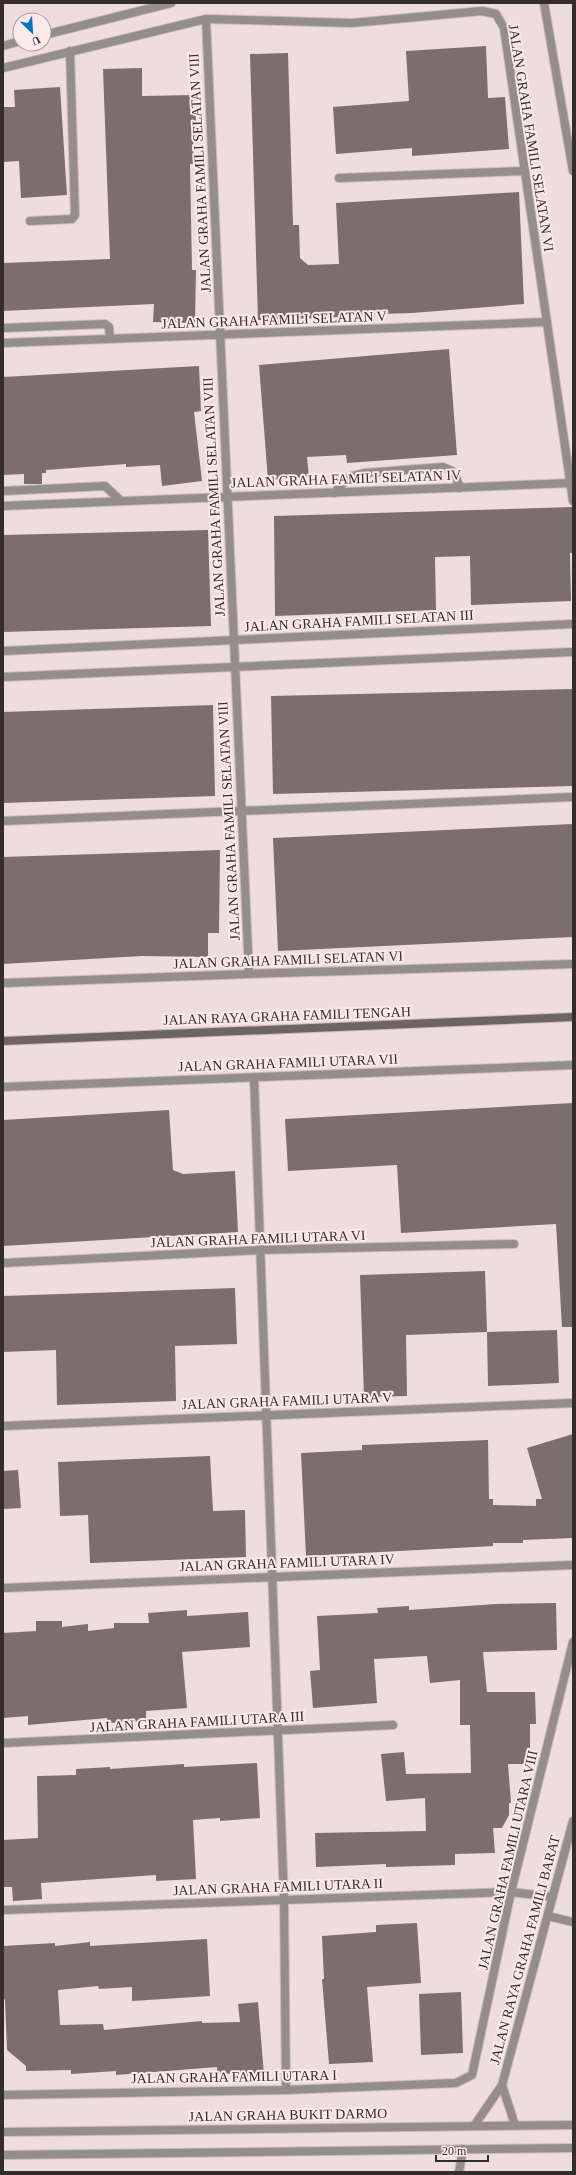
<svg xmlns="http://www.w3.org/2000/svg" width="576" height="2175" font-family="Georgia,serif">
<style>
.building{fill:#7c6d6e}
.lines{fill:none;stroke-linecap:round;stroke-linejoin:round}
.street-casing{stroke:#cababb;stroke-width:10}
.secondary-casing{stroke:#cababb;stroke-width:10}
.street{stroke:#948c8d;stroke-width:8}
.secondary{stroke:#6e6464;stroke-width:8}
.labels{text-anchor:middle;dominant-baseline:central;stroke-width:4;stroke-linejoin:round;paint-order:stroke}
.street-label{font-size:14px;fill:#342d2d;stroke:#fceaeb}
</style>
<rect width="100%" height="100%" fill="#efddde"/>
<path class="building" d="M486,46l2,52 17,-1 4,52 -97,7v-8l-76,6 -3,-47 76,-6 -3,-50z
M288,53l5,172h6l1,33 8,7 31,-1 -3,-61 183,-11 5,112 -112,9 -66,2v2l-88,3 -8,-266z
M142,68v28l53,-1 1,30h-3l1,39h-4l2,106h4l-1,53 -42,-1 1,-18 -151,7v-48l107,-4 -7,-190z
M60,87l7,108 -46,3 -2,-37 -16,1v-55h12l-1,-17z
M449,349l8,106 -110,8 -1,-8 -39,2 2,20 -41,3 -9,-115z
M199,366l2,45 -7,1 8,69 -40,5 -2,-21 -34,2v-3l-80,6v3h-4v11h-18v-10l-21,1v-98z
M573,507v46h-3l1,48 -100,4 -1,-49 -35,1 1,53 -161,6 -1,-100z
M208,530l3,96 -208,6v-97z
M573,689v97l-300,8 -2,-98z
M213,705l2,91 -212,7v-91z
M573,824v113l-295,14 -5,-113z
M220,850l-1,83h-11v24l-66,-1 -139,8v-107z
M573,1103v224h-11l-6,-103 -155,9 -4,-68 -109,6 -3,-52z
M169,1110l4,60 10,4 52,-3 3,61 -235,14v-126z
M485,1271l2,61 -81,3 1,61 -43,1 -4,-122z
M235,1288l2,56 -62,2 1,55 -119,4 -1,-55 -53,2v-56z
M557,1330l2,53 -71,3 -1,-54z
M573,1434v104l-50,2v3h-30v3l-187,10 -5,-103 61,-3v-5l126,-5 1,59h4v6l43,1v-7h6l-15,-51z
M210,1456l3,55 32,-1 1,47 -156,6 -2,-48 -28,1 -2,-54z
M18,1470l3,38 -18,1v-38z
M556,1603l1,47 -74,2 4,40h48l1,32h-6v40h-22l3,39h-2v12l-7,13h-9l2,25 -40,1v11l-69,2v-3l-70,3 -1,-34 111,-2 -1,-33 -39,3 -5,-47 23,-2 2,22 65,-1 -1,-48h-10v-45l-30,3 -3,-27 -53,3 3,44 -64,5 -3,-37 10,-1 -3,-54 61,-3 -1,-5 32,-2v4l87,-6z
M187,1610v6l61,-4 2,35 -68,5 5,56 -41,3v10l-39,2v-5l-79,7v-9l-25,2v-85l33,-2v-10h26v6l26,-3v7l26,-3v-5h35l-1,-10z
M257,1763l3,55 -40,3v-3l-27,2 3,59 -40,2v-6l-115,8 1,16 -29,2 -1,-14h-9v-47l35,-2 -1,-62 39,-1v-6l34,-2v2l74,-5v3z
M417,1923l4,60 -54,4 6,75 -44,2 -7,-85h2l-2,-43 54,-4v-7z
M207,1939l3,57 -78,5v-14l-33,2 -1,-3 -40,4 2,35 43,-1 1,6 98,-9v2l38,-1 -2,-18 20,-2 6,73 -20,2v-4l-27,1v-7l-101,8v-4l-45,3v-4l-45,1v-5l-19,-16 -2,-51 -2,1v-54l52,-3v3l35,-4v4z
M461,1992l2,61 -42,2 -2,-61z"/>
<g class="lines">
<g class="street-casing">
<path id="street" d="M544,3l29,168
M206,19l43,955
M44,35l127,-32
M3,46l17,-5
M3,68l203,-49 146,4 130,-12 14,3 8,14 69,473
M339,178l185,-7
M30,221l42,-2 3,-4 -5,-164
M3,328l102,-4 4,3 1,12
M3,343l543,-21
M3,491l102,-5 16,15
M334,493l15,-16 16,-4 78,-6 11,5 6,16
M3,506l567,-23
M3,651l570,-27
M3,677l570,-25
M3,821l570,-24
M3,983l246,-9 324,-10
M254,1077l30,823 2,190
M3,1087l570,-22
M3,1263l256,-13 255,-6
M3,1426l570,-23
M3,1588l570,-23
M3,1743l390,-18
M3,1910l508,-18 42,5
M548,1916l25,6
M502,2085l13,40
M3,2095l283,-5 170,-7 16,-8 39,-183 62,-250
M474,2126l28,-41 71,-264
M3,2132l570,-7
M3,2155l570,-7
M459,2172l4,-23"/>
</g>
<g class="secondary-casing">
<path id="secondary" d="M3,1041l570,-24"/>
</g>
<use href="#street" class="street"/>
<use href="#secondary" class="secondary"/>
</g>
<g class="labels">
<g class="street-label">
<text transform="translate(531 138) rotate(81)">JALAN GRAHA FAMILI SELATAN VI</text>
<text transform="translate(200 173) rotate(-93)">JALAN GRAHA FAMILI SELATAN VIII</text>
<text transform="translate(274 320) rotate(-2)">JALAN GRAHA FAMILI SELATAN V</text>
<text transform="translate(346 479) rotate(-2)">JALAN GRAHA FAMILI SELATAN IV</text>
<text transform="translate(214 497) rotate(-93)">JALAN GRAHA FAMILI SELATAN VIII</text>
<text transform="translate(359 621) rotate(-3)">JALAN GRAHA FAMILI SELATAN III</text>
<text transform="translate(229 821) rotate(-93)">JALAN GRAHA FAMILI SELATAN VIII</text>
<text transform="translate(288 960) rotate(-2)">JALAN GRAHA FAMILI SELATAN VI</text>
<text transform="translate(287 1016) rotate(-2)">JALAN RAYA GRAHA FAMILI TENGAH</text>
<text transform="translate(288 1063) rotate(-2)">JALAN GRAHA FAMILI UTARA VII</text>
<text transform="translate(258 1239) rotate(-2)">JALAN GRAHA FAMILI UTARA VI</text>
<text transform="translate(287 1401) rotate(-2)">JALAN GRAHA FAMILI UTARA V</text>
<text transform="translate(287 1563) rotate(-2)">JALAN GRAHA FAMILI UTARA IV</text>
<text transform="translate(197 1722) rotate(-3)">JALAN GRAHA FAMILI UTARA III</text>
<text transform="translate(508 1860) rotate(-77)">JALAN GRAHA FAMILI UTARA VIII</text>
<text transform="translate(278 1887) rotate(-2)">JALAN GRAHA FAMILI UTARA II</text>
<text transform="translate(525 1950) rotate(-75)">JALAN RAYA GRAHA FAMILI BARAT</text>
<text transform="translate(234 2077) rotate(-1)">JALAN GRAHA FAMILI UTARA I</text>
<text transform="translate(288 2115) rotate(-1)">JALAN GRAHA BUKIT DARMO</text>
</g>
</g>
<rect width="576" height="2175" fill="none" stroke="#342d2d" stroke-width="8"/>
<g transform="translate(32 32) rotate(155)"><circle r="19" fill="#fceaeb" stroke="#ac9e9f"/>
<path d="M0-3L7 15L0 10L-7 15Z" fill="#0972be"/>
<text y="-6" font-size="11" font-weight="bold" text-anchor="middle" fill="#342d2d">U</text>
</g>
<path d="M436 2155v6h52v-6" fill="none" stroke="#342d2d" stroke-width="2"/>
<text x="442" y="2155" font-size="12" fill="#342d2d" stroke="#fceaeb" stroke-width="3" paint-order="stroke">20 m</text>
</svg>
